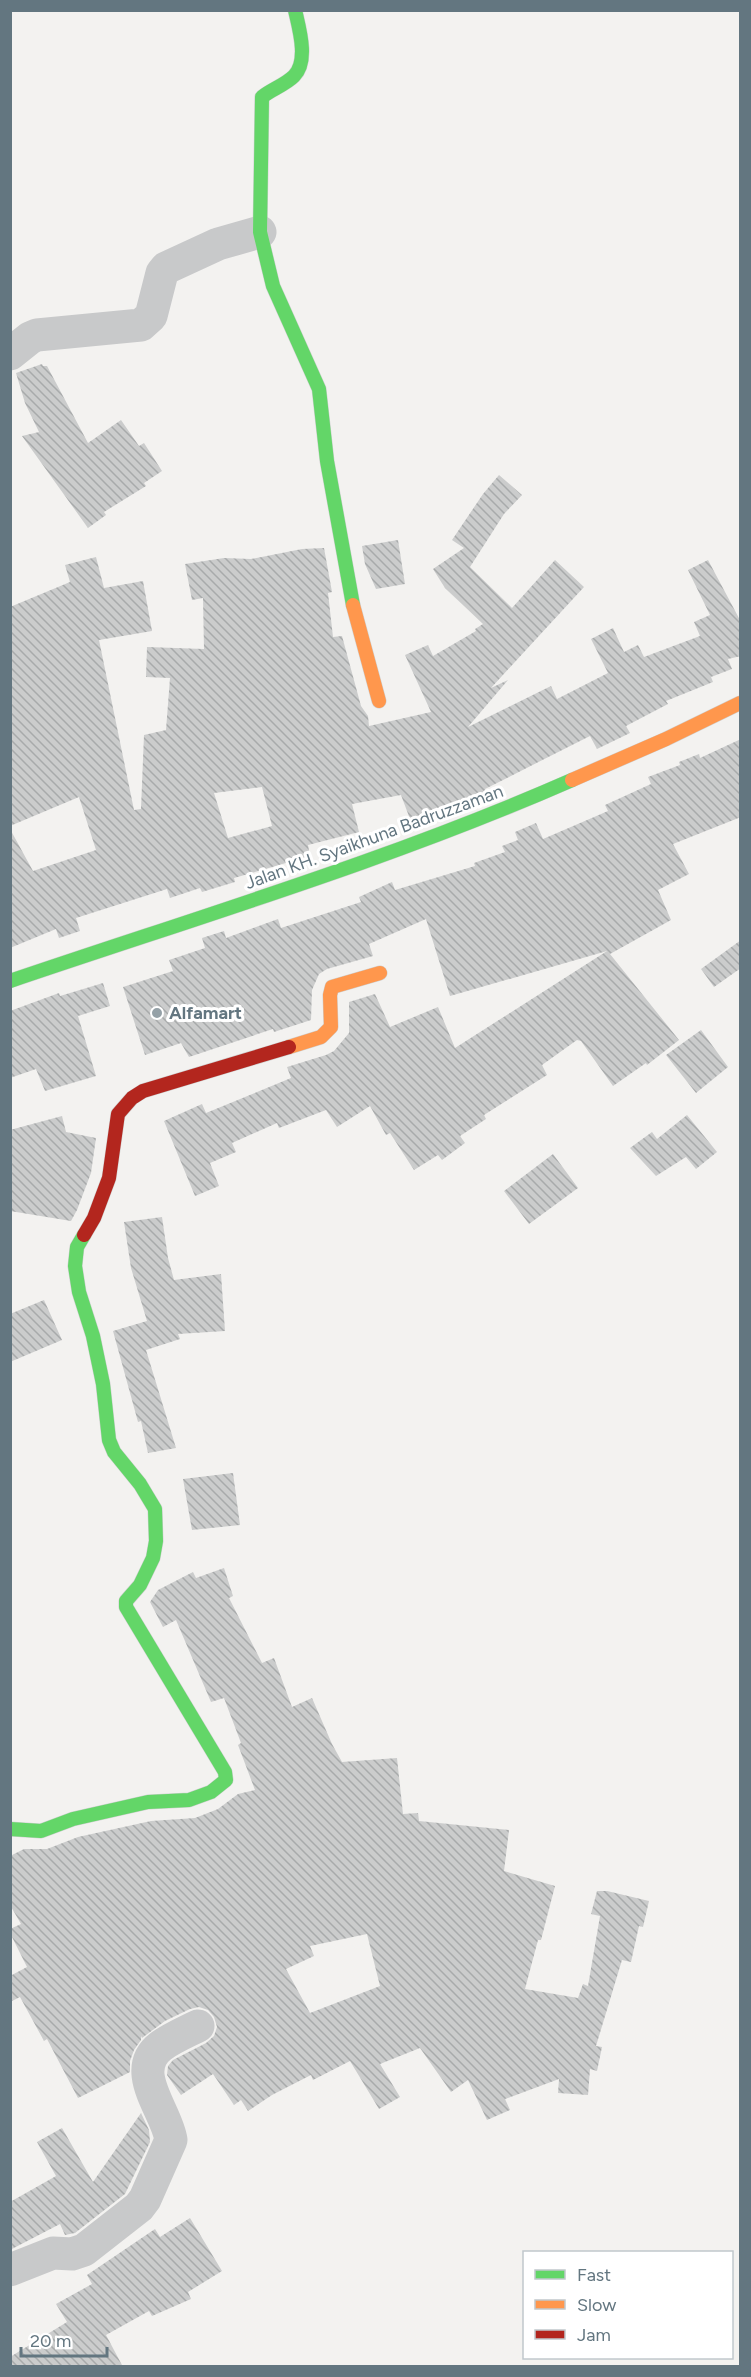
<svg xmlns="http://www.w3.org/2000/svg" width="751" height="2377" font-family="Figtree,sans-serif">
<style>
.building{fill:url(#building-back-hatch);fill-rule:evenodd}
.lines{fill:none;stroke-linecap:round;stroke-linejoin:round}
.fast-casing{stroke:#cfd0d0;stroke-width:15}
.slow-casing{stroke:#cfd0d0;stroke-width:15}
.jam-casing{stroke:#cfd0d0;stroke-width:15}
.street{stroke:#c8c9ca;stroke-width:33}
.fast{stroke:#63d668;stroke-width:14}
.slow{stroke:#ff974d;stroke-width:14}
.jam{stroke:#b3261e;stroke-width:14}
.poi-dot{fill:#95a1a7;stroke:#fff;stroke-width:2}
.labels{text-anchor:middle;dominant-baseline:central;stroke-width:6;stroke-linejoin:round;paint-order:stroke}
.street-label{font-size:18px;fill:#637680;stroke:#fff}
.poi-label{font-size:18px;font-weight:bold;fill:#637680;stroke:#fff;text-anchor:start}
</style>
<defs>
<pattern id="building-back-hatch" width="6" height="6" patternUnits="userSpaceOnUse" patternTransform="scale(1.5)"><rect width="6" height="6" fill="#cbcccc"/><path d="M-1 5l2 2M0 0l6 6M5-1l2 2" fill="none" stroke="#a8aaab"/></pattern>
</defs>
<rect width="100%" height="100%" fill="#f3f2f0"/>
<path class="building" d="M42,364l1,2h4l41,77 33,-23 18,26 5,-3 18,28 -18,12 2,3 -42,26 2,3 -18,13 -66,-92 17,-4 -14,-29 -9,-30z
M499,475l23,20 -18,19 -34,53 42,41 43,-48 29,27 -93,101 17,-8 -40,47 83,-41 6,13 51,-26 -17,-34 22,-11 11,24 14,-7 6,12 56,-21 -6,-14 16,-7 -22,-45 20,-10 33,62v34l-13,3 4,10 -21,8 2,5 -47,19 2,3 -42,22 4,7 -33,16 -7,-13 -105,53 3,8 -2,1 -18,6 -2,-6 -56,21 -9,-24 -49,9 7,28 -51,13 2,11 -76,22 1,4 -33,10 -2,-4 -30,10 -3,-9 -25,8 -66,21 4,13 -21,7 -3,-9 -46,19v-119l23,42 63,-21 -17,-53 -69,29v-219l60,-25 -5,-17 31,-8 8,31 39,-7 9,50 -53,9 35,170 7,-1 3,-74 22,-5 4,-52 -24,-1 1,-30 57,2 -1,-51 -11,2 -7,-36 39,-6 27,1 51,-10 22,-1 8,44 -4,1 5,44 9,-1 19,70 7,10 1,10 62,-14 -26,-57 23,-10 5,11 43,-25 -1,-2 8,-5 -38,-36 -12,-19 31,-21 -12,-8 31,-46zM262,787l10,39 -44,12 -14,-45z
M398,540l7,44 -29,5 -11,-25 -3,-18z
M741,739v78l-68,27 16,30 -31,16 13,30 -61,34 69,86 -32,25 -1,-2 -33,23 -32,-45 -4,-1 -35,25 5,10 -63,40 2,4 -26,17 5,7 -23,17 -4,-5 -24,15 -24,-37 -4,2 -16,-29 -33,21 -11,-17 -47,18 -2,-5 -45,20 4,9 -26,11 9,23 -24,10 -31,-75 38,-17 4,9 85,-35 -4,-11 39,-12 8,-4 15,-18v-31l26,-8 15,33 48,-20 17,41 152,-97 -157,45 -24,-77 -57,25 4,12 -46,13 -8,5 -7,16 -1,30 -37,12 -1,-3 -84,28 -8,-14 -36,12 -22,-68 50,-16 -4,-11 36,-12 -3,-10 22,-7 2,7 52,-19 3,9 80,-26 -2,-5 33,-15 3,8 80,-24 -1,-3 31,-11 -3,-6 16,-6 -3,-8 21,-9 7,16 65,-28 -3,-6 46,-21 -3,-7 32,-12 -1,-3 20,-8 1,4z
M741,940v28l-27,19 -13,-18z
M103,983l7,23 -32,10 18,60 -51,15 -9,-22 -26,9v-67l49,-18 1,3z
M701,1030l27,37 -32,26 -30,-38z
M687,1115l30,37 -21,17 -10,-12 -30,19 -26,-28 22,-16 5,7z
M62,1116l4,16 30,6 -5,35 -14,37 -6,11 -61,-10v-81z
M553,1154l25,34 -49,36 -25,-33z
M162,1217l6,41 6,22 47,-6 4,57 -47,3 2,5 -34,11 30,98 -28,5 -7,-32 -3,1 -25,-91 34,-10 -16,-53 -7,-46z
M44,1300l18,40 -52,22v-48z
M233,1473l7,52 -48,5 -9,-51z
M224,1568l9,28 -4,2 33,65 12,-5 18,49 20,-9 20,46 10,18 55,-4 6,56 15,-1 1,8 90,9 -5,41 51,15 -14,54h-3l-13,49 53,9 5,-14 5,2 12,-70 -9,-2 6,-23h10l42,10 -6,26 -4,-1 -8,36 -9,-2 -26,86 6,1 -5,24 -7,-2 -2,26 -30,-2 1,-14 -54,20 5,11 -23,10 -19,-40 -17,12 -31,-44 -40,16 20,33 -21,12 -29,-48 -37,19 -2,-5 -39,20 -24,16 -7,-11 -7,5 -21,-31 -32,21 -14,-20 1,-9 5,-6 33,-17 8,-7 3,-9 -3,-10 -6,-7 -9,-3 -9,2 -25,12 -23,17 -1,-2v4l-7,10 -4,11v11l-52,26 -31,-59 -3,2 -24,-44 -10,5v-26l17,-9 -17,-34v-4l11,-5 -11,-19v-49l14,-7h23l31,-12 73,-16 44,-3 23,-9 20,-15 17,-4 -17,-45 3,-2 -17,-45 -13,4 -35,-82 -13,7 -13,-25 8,-12 35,-18 3,6zM367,1934l13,52 -70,27 -24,-44 28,-13 -4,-10z
M141,2113l8,17 1,12 -25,52 -50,39 -10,2 -5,-11 -50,26v-48l46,-26 -19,-34 25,-14 31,54z
M190,2218l32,53 -34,21 3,7 -39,17 -3,-5 -43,24 17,32h-113v-10l57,-35 -11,-18 36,-20 -5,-9 68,-46 5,8z"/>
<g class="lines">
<g class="fast-casing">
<path id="fast" d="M295,10c4,18 14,51 -1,66 -9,9 -22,13 -32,21l-2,135 13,54 46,103 8,72 26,144
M10,981c188,-64 380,-121 562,-201
M10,1829l31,2 32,-12 75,-17 41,-2 22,-8 15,-12 -1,-8 -99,-165v-6l14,-16 13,-27 3,-17 -1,-32 -15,-25 -26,-32 -5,-12 -6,-56 -10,-48 -14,-44 -4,-26 2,-19 7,-12"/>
</g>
<g class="slow-casing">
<path id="slow" d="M353,605l26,96
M572,780l94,-41 74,-36
M289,1047l32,-10 10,-10 -1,-32 2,-8 48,-14"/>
</g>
<g class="jam-casing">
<path id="jam" d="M84,1235l10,-17 15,-40 9,-64 14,-16 11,-7 146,-44"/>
</g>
<path class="street" d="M10,354l20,-16 7,-3 104,-10 10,-9 11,-43 4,-5 52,-24 42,-12
M10,2270l43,-17 19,1 12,-4 55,-43 6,-8 26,-59c-4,-29 -43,-69 -10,-94 11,-8 25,-14 37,-20"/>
<use href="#fast" class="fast"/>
<use href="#slow" class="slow"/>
<use href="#jam" class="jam"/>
</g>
<circle class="poi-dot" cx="157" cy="1013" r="6"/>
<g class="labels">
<g class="street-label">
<text transform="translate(374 837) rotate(-20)">Jalan KH. Syaikhuna Badruzzaman</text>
</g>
<g class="poi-label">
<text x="169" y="1013">Alfamart</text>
</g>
</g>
<rect width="751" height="2377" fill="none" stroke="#637680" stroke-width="24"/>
<rect x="523" y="2251" width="210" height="108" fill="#ffffff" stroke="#c1c8cc" stroke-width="1.5"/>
<rect x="535" y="2270" width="30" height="9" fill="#63d668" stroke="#c1c8cc" stroke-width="1.5"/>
<text x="577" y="2281" font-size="18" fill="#637680">Fast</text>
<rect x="535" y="2300" width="30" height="9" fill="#ff974d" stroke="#c1c8cc" stroke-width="1.5"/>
<text x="577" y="2311" font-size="18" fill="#637680">Slow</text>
<rect x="535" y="2330" width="30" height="9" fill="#b3261e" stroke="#c1c8cc" stroke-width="1.5"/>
<text x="577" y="2341" font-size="18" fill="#637680">Jam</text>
<path d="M21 2347v9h86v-9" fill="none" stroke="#637680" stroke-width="3"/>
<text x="30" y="2347" font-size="18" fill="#637680" stroke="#ffffff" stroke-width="4.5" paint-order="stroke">20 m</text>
</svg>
